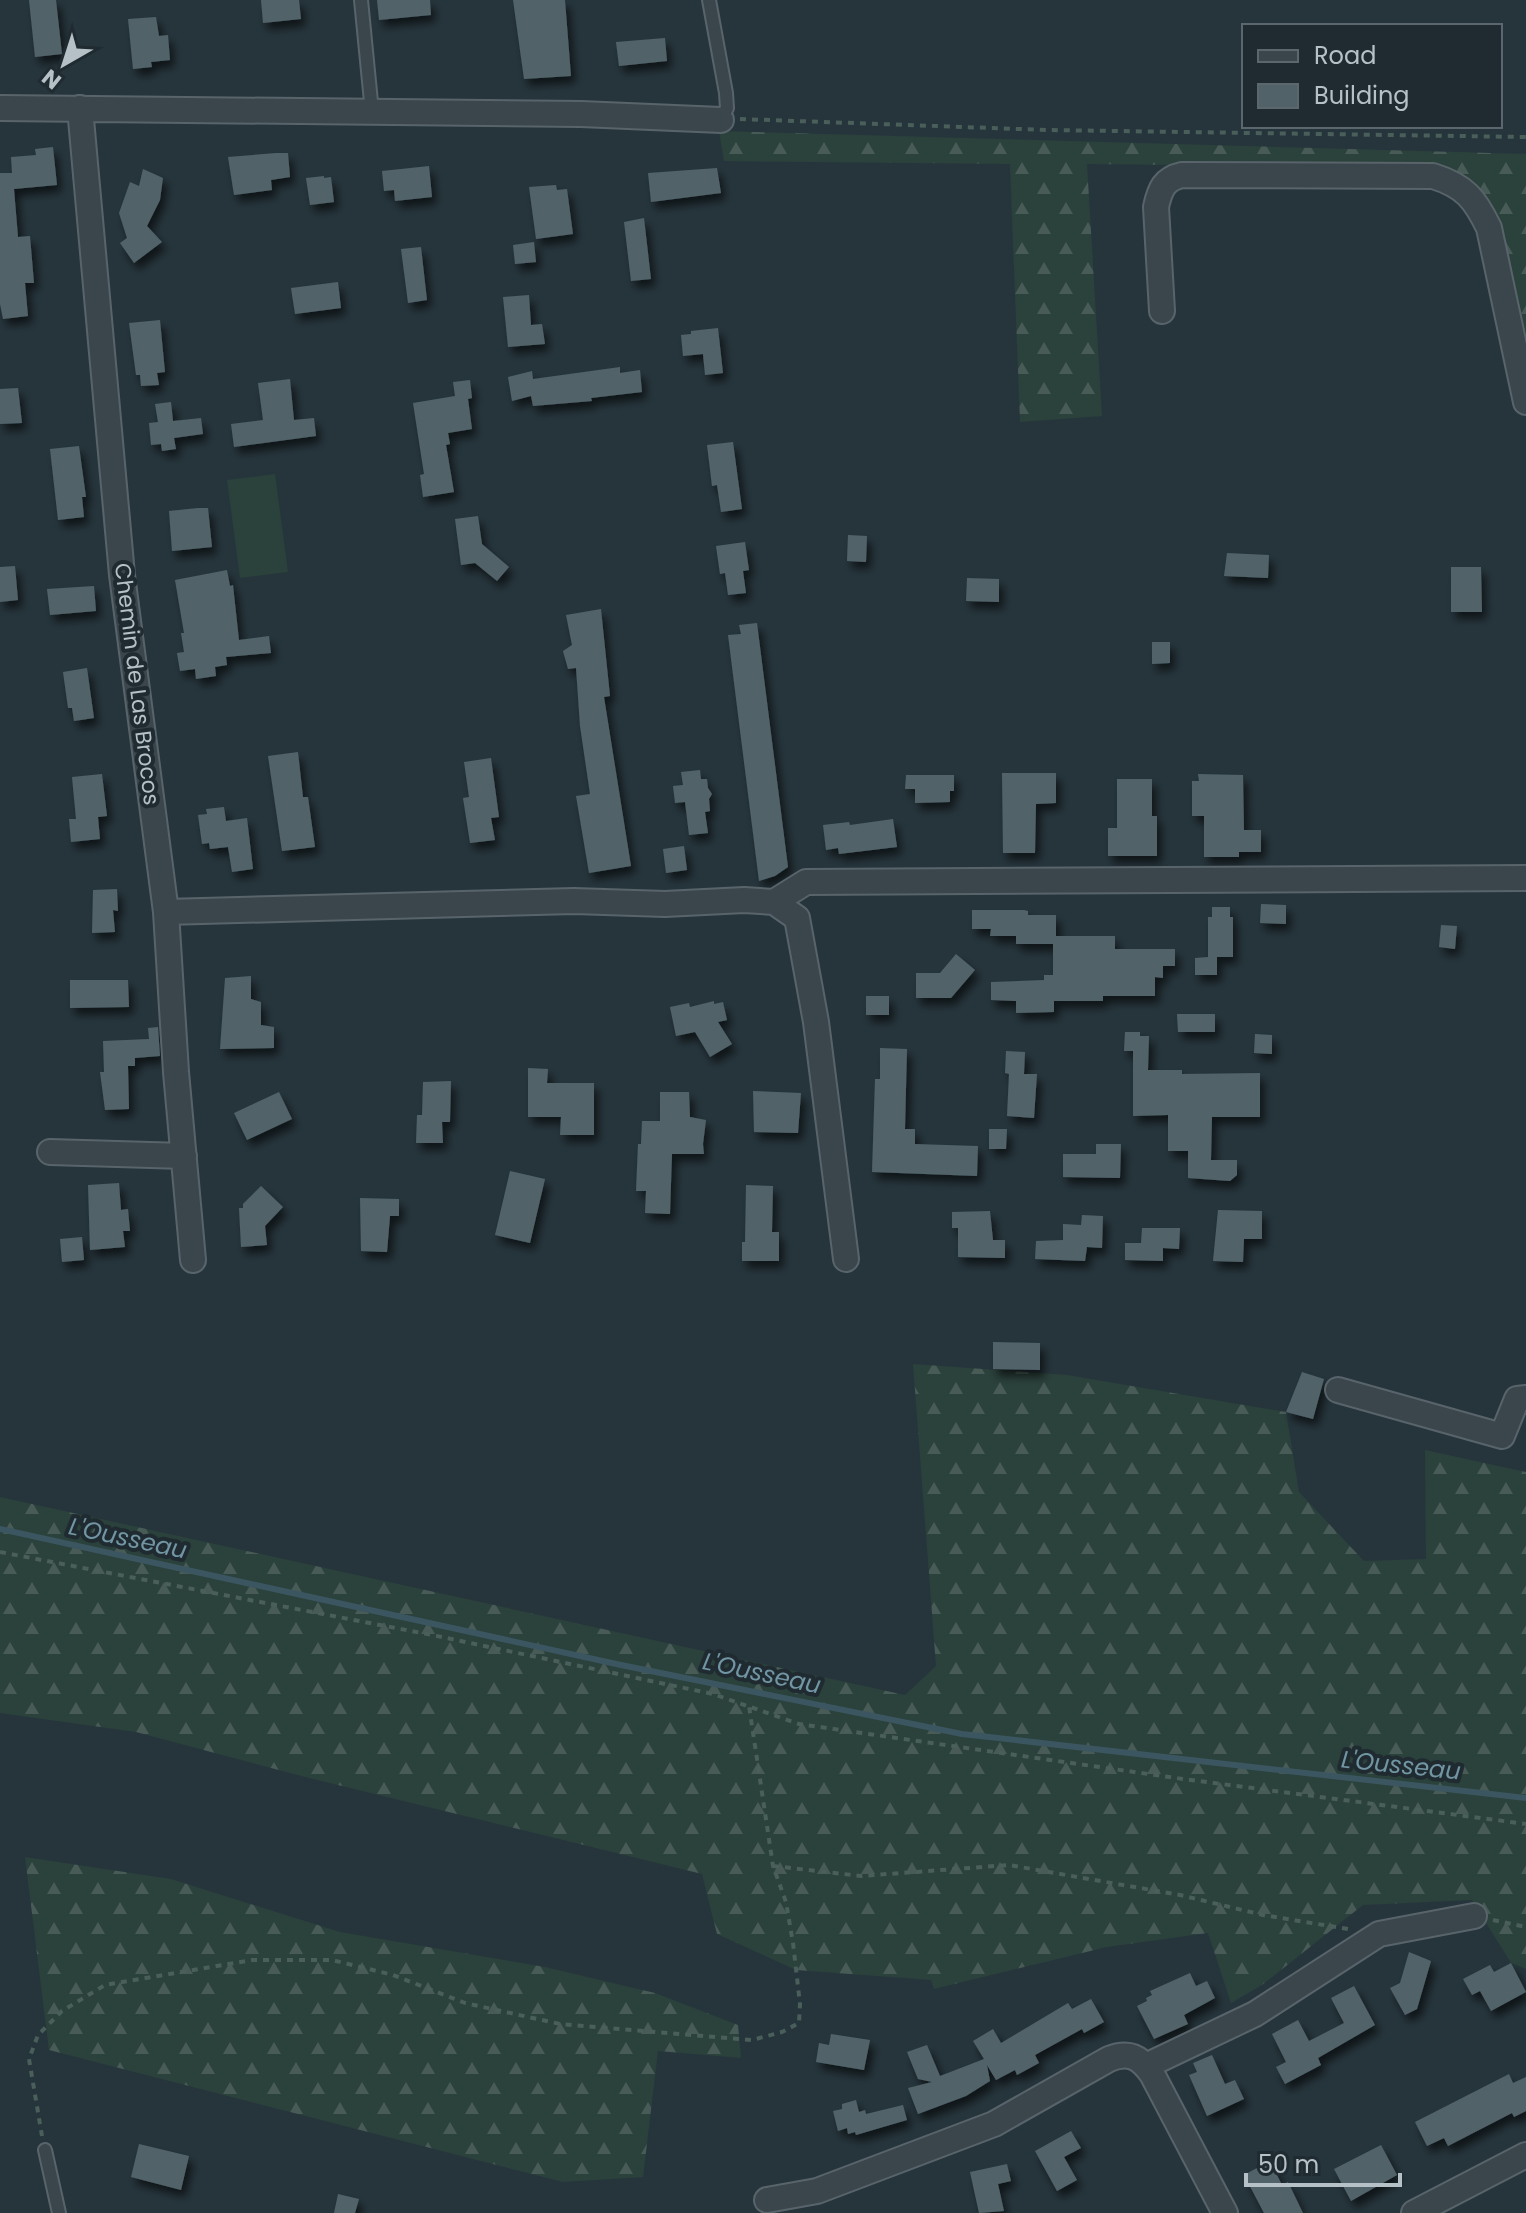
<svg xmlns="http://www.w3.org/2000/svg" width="1526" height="2213" font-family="Poppins,sans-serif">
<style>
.forest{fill:url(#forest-firs)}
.pitch{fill:#2b413b}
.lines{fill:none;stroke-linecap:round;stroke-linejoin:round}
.stream{stroke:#3b5661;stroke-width:6}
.building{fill:#516369;filter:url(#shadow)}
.service-casing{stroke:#58646a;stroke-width:16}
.minor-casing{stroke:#58646a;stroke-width:28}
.path{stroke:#4a5e5a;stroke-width:4;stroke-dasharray:6 6;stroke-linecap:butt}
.service{stroke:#3a464c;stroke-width:12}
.minor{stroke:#3a464c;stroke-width:24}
.labels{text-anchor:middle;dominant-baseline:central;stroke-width:8;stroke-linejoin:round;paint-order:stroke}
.street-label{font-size:22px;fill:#b6c1c7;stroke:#1f2b31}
.water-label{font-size:24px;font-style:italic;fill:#7295a3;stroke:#1f2b31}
</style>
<defs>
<pattern id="forest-firs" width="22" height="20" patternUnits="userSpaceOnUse" patternTransform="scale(2)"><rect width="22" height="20" fill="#2b413b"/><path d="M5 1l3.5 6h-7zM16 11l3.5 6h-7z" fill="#485b56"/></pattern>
<filter id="shadow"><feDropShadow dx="4.5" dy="7" stdDeviation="4" flood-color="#0009"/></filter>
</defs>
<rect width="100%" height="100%" fill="#26353c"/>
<path class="forest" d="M719,131l807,23v204l-48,-168 -15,-14 -17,-8 -359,-4 15,252 -82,6 -10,-258 -286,-3z
M913,1364l154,11 219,37 13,80 65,69 62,-2 -1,-109 101,22v497l-15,-6 -39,-63 -109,5 -101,80 -31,18 -23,-70 -101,14 -173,42 -3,-9 -135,-10 -79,-36 -15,-60 -393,-96 -173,-46 -136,-19v-216l905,198 31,-29z
M25,1857l146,22 169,53 205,35 110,26 83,32 3,33 -83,-7 -15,126 -80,5 -514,-132z"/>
<path class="pitch" d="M275,474l13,98 -48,6 -13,-98z"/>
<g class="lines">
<path class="stream" d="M0,1529l621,136 341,69 564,64"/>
</g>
<path class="building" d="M29,0h27l6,54 -27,3z
M261,0h38l2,19 -38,4z
M377,0h53l1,15 -52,5z
M513,0h52l6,76 -47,3z
M156,17l3,19 9,-1 2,25 -19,2 1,5 -19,2 -5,-50z
M665,38l2,23 -48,5 -3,-24z
M53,147l4,38 -43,4 4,48 12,-1 4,47h-9l3,33 -25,3 -3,-15v-131h12l-1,-16 25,-2 -1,-6z
M276,153h12l2,24 -19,3 1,10 -38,5 -6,-38z
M429,166l3,31 -37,4 -1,-11 -10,1 -2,-20z
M717,168l4,25 -70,9 -3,-29z
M143,169l20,9 -3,22 -13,26 15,16 -28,21 -14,-20 7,-5 -8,-25 11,-31 9,4z
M324,176v2l7,-1 3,25 -24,3 -4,-27z
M556,185l1,5 10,-1 6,45 -37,5 -7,-52z
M644,218l7,61 -20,2 -7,-59z
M534,242l2,20 -21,2 -2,-19z
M421,247l6,53 -19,3 -7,-54z
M338,282l3,26 -46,6 -4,-26z
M529,295l2,30 11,-1 3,20 -37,3 -5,-50z
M160,320l5,52 -8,1 2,12 -18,1 -1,-11h-4l-7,-52z
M718,328l5,45 -18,2 -2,-21 -20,2 -2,-21 10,-1v-3z
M620,367v6l20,-3 2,22 -51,6 1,3 -59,5 -2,-10 -19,5 -4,-24 24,-6 1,8z
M290,379l4,41 20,-2 2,18 -82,11 -3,-23 32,-4 -5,-37z
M470,380l2,18 -4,1 4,30 -24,4 2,11 -4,1 8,47 -31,5 -3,-22 4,-1 -11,-71 42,-7 -2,-14z
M18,388l4,35 -22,1v-35z
M171,402l2,19 28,-3 2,16 -29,4 2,11 -14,2 -1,-7 -10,1 -2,-22 9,-1 -3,-18z
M733,442l9,67 -21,3 -4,-27 -5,1 -5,-41z
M79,446l7,51h-4l2,20 -26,3 -8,-71z
M198,508h10l4,39 -40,4 -3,-40z
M478,516l4,28 27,23 -12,14 -22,-18 -14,2 -6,-46z
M848,535l19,1 -1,26 -19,-1z
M745,542l4,28 -6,1 3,22 -18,2 -3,-22 -5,1 -4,-28z
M1227,553l42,2 -1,23 -44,-2z
M15,566l3,34 -18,2v-35z
M1451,567h30l1,45h-31z
M227,570l3,16 3,-1 6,55 30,-4 2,17 -45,4 1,8 -12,2 1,9 -20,3 -1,-10 -15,2 -3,-18 7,-1 -3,-19h3l-9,-53z
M967,578l32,1v23l-33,-1z
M94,586l2,25 -46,4 -3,-26z
M601,609l9,87 -6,1 27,169 -42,7 -13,-77 14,-2 -10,-68 -4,-58 -8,1 -5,-18 9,-6 -6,-30z
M757,623l31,244 -13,9 -16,5 -31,-246 13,-1 -2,-9z
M1152,642h18v21l-18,1z
M87,668l7,50 -20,3 -2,-13h-4l-5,-36z
M298,752l5,45h5l7,50 -33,4 -14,-95z
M491,758l8,59 -8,1 4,22 -25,3 -7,-45 6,-1 -5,-35z
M700,770l1,9h6l1,9 4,6 -3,5 1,12 -5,1 3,21 -19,2 -4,-33 -10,1 -2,-17 10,-1 -2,-13z
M1002,773h54v30l-20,1 -1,49h-32z
M102,774l5,42 -9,1 2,22 -29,3 -2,-23h7l-4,-42z
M1198,774l45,1 1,55h17v22h-22v5h-35v-41h-12v-35h7z
M906,775h48v16h-4v11l-35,1v-14h-10z
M1117,779h35v37h5v40h-49v-28h9z
M224,807l2,14 21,-3 6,51 -21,3 -4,-25 -18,2 -1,-6 -7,1 -4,-29 9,-1 -1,-5z
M893,819l4,28 -58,7 -1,-6 -12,2 -3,-25 26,-3 1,3z
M684,846l3,24 -21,3 -3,-24z
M117,889l1,22 -5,-1 2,22 -23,1 1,-43z
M1261,904l25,1v19l-26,-1z
M1212,907h18v10h3v40h-25v-40h4z
M972,910h52l4,1v4h28v21h59v13h60v17h-12v12l-8,-1v19h-52v5h-49v11l-38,1v-12l-25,-1v-18l53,-2v-5h9v-31h-37v-8h-26l1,-7h-19z
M1441,925l16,1 -2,23 -16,-2z
M956,954l19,16 -24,28h-35v-25h24z
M1208,957h9v18h-22v-17z
M251,976v23l10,3v23l13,2v21l-54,1 5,-71z
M70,980h58l1,27 -59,1z
M866,996h23v19h-23z
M714,1001v3l9,-2 4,18 -9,2 14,22 -22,13 -15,-25 -19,4 -6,-29 19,-4 1,4z
M1177,1014h38v18h-37z
M158,1027l2,29 -25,2v8h-7l1,43 -24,1 -5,-38h4l-1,-31 46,-2 -1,-11z
M1125,1032h15v4h9l-1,34h34v4l78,-1v44h-48l-1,43h26v15l-7,6 -42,-3v-27h-20v-36l-35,1v-65h-9z
M1255,1034l17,1v19l-18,-1z
M880,1048l27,1 -2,80h10v15l63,2 -1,30 -105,-4 3,-93h5z
M1006,1051l19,1 -1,22h13l-3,44 -27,-2 2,-42 -4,-1z
M528,1068l20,1 -1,14h47v52h-34l1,-18h-33z
M451,1081l-1,41h-8l1,21h-27l1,-28h5l1,-33z
M753,1091l48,2 -3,40 -44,-1z
M279,1092l13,27 -45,21 -13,-27z
M660,1092h29l1,25 16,3 -3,24 1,10h-32l-2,60 -25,-1 1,-22h-10l2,-47h3l1,-23h18z
M989,1129h18l-1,20h-17z
M1096,1144h25l-1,34 -57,-1v-23h33z
M510,1171l35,8 -15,64 -35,-8z
M119,1183l2,27 7,-1 2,22h-7l2,16 -35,3 -2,-65z
M746,1185l27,1 -1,46h7v29h-37v-19h3z
M261,1186l22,21 -18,19 2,19 -26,2 -2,-39h4v-4z
M360,1198l39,1v17h-9l-3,36 -26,-1z
M1218,1210l44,1v28h-18l-1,23 -30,-1z
M990,1211l3,29h12v18l-47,-1v-29h-6v-16z
M1082,1215l21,1 -1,32 -15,-1 -2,14 -50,-2 1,-18 27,-1v-16l18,1z
M1142,1228h38l-1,21 -16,-1v13l-38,-1v-17h16z
M82,1237l2,23 -22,2 -2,-23z
M993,1342l47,1v27l-47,-1z
M1302,1372l22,7 -11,40 -27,-7z
M1409,1952l22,9 -14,48 -12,6 -15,-27 10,-5z
M1511,1963l15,29 -35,19 -11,-20 -8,4 -9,-16 27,-14 4,7z
M1190,1973l6,13 11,-5 8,17 -31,17 4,9 -34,15 -17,-33 10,-5 -1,-3 6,-3 -2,-4z
M1354,1986l21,39 -57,33 3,7 -36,19 -9,-17 10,-5 -14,-28 26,-14 11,21 35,-18 -13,-25z
M1091,1999l13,23 -20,11 -2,-4 -47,26 4,8 -22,12 -2,-5 -19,10 -9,-15 3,16 -24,15 -48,18 -10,-26 24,-6 -14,-3 -11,-27 20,-7 13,31 44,-17 -11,-18 20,-12 8,14 67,-40 4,6z
M831,2034l39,6 -6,30 -48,-8 3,-19 10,2z
M1212,2055l13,29 10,-4 9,19 -37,17 -18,-41 8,-3 -4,-9z
M1509,2074l4,9 13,-6v34l-12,6 -2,-4 -64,33 -4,-8 -17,8 -12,-24z
M856,2100l3,12 6,-2 1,4 37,-9 4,15 -51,15 -1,-3 -7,2 -1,-6 -9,3 -5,-20 9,-2v-5z
M1071,2131l10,17 -17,9 13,23 -20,11 -22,-40z
M139,2144l50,12 -8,34 -50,-13z
M1381,2145l16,30 -46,26 -17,-32z
M1270,2161l12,24 6,-3 15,31h-39l-20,-38z
M1007,2164l4,17 -13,3 6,27 -25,2 -9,-41z
M338,2194l21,5 -4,14h-21z"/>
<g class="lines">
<g class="service-casing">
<path id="service" d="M361,0l11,112
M709,0l17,93 1,15 -6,12
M45,2150l14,63"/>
</g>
<g class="minor-casing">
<path id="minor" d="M0,108l581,6 140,6
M80,108l42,467 44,337 10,160 17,188
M1162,311l-6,-104c4,-18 8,-28 26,-32l251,1c32,10 42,23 56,52l37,174
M774,902l23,16 19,104 30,237
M166,912l408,-11 91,3 79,-4 30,2 32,-20 720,-4
M50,1152l134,4
M1338,1390l164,46 15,-37 9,-1
M1146,2066l109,-52 124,-80 95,-18
M767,2200l50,-9 177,-67 115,-65c20,-8 31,-2 43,15l73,139
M1414,2213l112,-58"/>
</g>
<path class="path" d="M740,119l307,11 479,7
M0,1552l432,83 281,59 86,30 377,54 350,46
M773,1866l88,10 148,-11 171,30 83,20 85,14
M1493,1920l33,7
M42,2136l-13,-77 9,-24 24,-24 43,-26 147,-25h80l61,15 72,28 95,21 192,16 30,-8 17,-9 1,-19 -7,-61 -7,-41 -13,-36 -24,-160"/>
<use href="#service" class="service"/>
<use href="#minor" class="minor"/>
</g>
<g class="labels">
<g class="street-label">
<text transform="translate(137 684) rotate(83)">Chemin de Las Brocos</text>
</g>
<g class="water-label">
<text transform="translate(128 1538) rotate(12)">L'Ousseau</text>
<text transform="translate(762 1673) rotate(12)">L'Ousseau</text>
<text transform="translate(1401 1765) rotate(6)">L'Ousseau</text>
</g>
</g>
<rect x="1242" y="24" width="260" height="104" fill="#1f2b31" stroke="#5b676d" stroke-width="2"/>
<rect x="1258" y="50" width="40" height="12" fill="#3a464c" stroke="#5b676d" stroke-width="2"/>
<text x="1314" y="64" font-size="24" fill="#b6c1c7">Road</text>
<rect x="1258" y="84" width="40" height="24" fill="#516369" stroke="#5b676d" stroke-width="2"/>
<text x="1314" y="104" font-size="24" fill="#b6c1c7">Building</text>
<g transform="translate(64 64) rotate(219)" stroke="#1f2b31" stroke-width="6" paint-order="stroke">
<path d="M0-6L14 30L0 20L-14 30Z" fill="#b6c1c7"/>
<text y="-12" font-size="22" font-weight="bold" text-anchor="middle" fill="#b6c1c7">N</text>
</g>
<path d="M1246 2173v12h154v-12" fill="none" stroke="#b6c1c7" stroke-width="4"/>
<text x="1258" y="2173" font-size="24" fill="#b6c1c7" stroke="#1f2b31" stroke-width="6" paint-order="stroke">50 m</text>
</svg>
